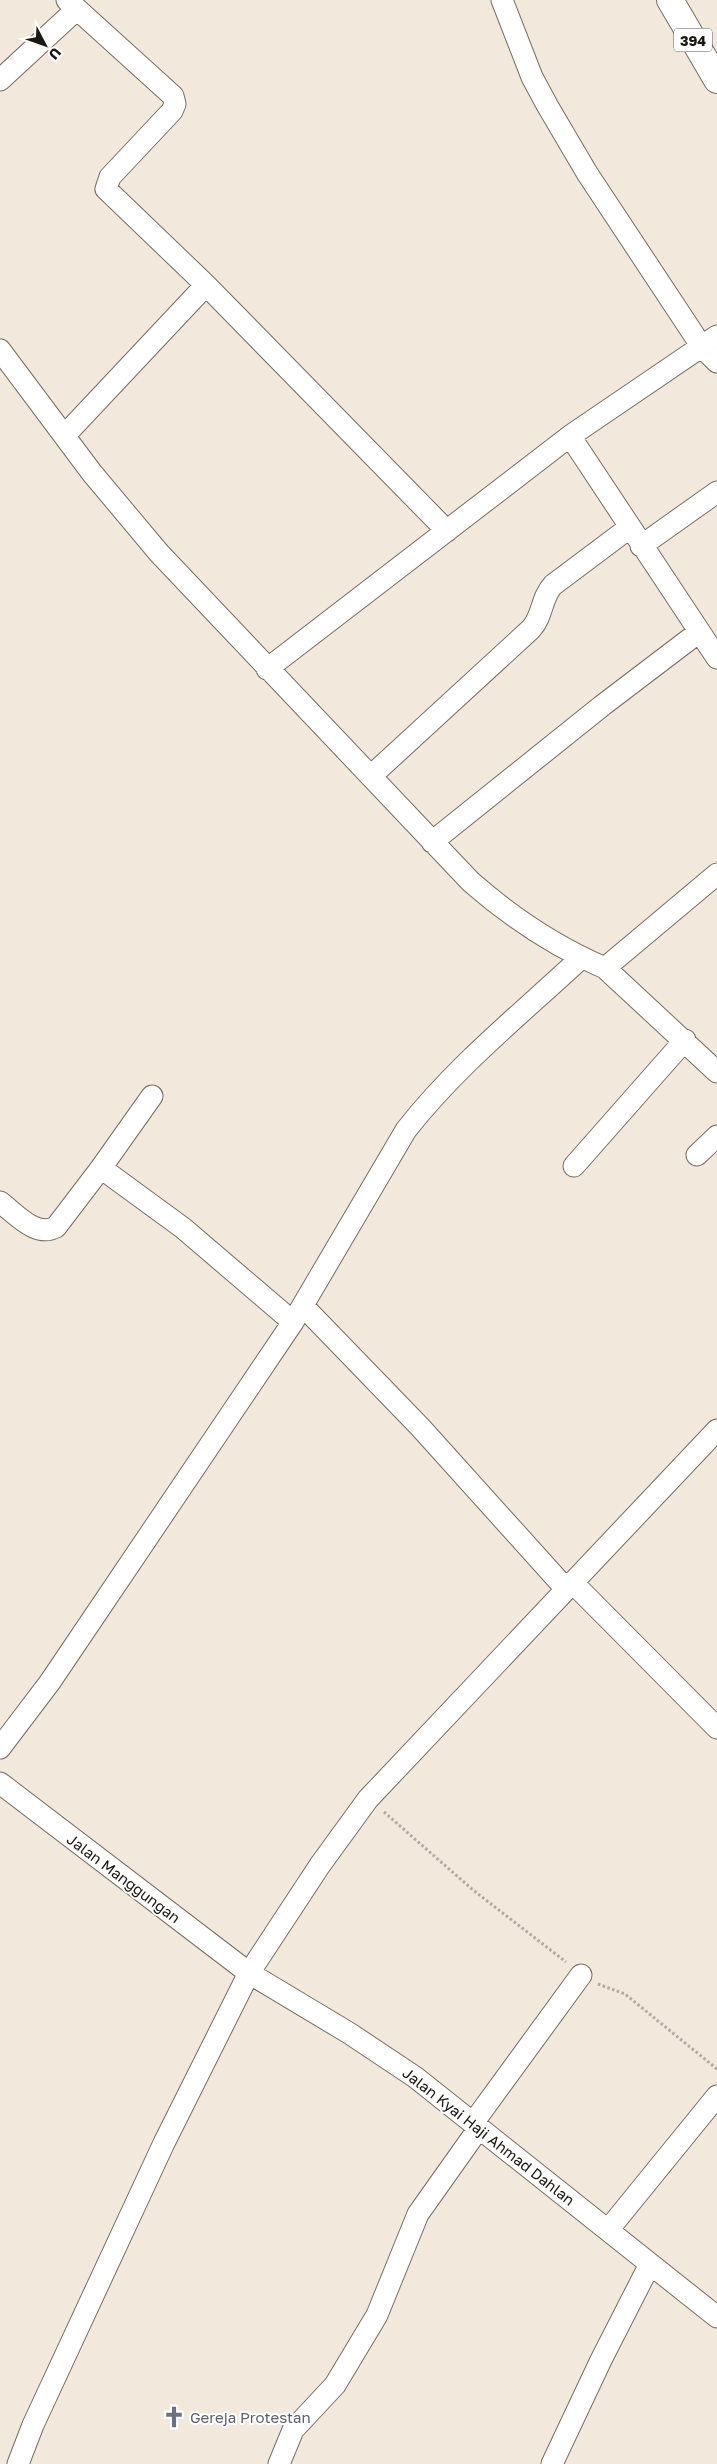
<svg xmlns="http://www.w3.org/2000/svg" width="717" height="2464" font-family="'Golos Text',sans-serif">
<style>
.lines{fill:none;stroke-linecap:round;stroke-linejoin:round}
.minor-casing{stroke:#766e63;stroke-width:23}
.major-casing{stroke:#766e63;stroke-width:28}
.path{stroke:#b1a99f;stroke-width:3;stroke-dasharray:2.5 2.5;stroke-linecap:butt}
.minor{stroke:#fff;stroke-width:21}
.major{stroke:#fff;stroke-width:26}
.labels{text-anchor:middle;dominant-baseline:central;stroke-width:4;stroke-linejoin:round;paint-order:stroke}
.shield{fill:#fff;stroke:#5f5d5a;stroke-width:1}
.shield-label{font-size:14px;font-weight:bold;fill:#1b1813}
.street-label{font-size:15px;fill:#1b1813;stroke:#fff}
.worship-label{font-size:15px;fill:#5b616d;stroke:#fff;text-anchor:start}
</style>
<rect width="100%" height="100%" fill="#f2e8dc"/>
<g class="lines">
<g class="minor-casing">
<path id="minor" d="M502,0l30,77 15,28 40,68 115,174 15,15
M0,80l77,-71
M206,285l241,246
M0,350l92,123 67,80 312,329c40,35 85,65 134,86l112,104
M65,435l141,-150 -100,-96 4,-12 62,-66 3,-7 -2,-8 -106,-96
M570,436l147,222
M641,546l76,-54
M267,669l303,-233 147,-100
M371,776l160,-147c12,-13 10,-31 22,-44l76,-57
M432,842l171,-137 96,-73
M605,968l112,-94
M697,1155l20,-19
M574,1166l111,-126
M101,1168l51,-72
M0,1202c16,12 36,36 56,25l45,-59 82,60 110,94
M303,1306l118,122 145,161
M572,1582l145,146
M0,1748l50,-66 243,-360 113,-192c50,-64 116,-117 175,-172
M0,1783l249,190 100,60 66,44 302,240
M473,2123l108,-148
M608,2230l109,-134
M18,2464l15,-39 131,-282 85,-170 71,-108 48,-66 349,-369
M279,2464l14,-34 42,-45 42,-70 41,-101 61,-86
M552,2464l49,-104 49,-96"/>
</g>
<g class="major-casing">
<path id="major" d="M670,0l47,80"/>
</g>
<path class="path" d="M384,1812l89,78 93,72
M598,1984l27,10 92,75"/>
<use href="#minor" class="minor"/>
<use href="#major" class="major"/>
</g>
<defs>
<g id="church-bare" transform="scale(1.725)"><path d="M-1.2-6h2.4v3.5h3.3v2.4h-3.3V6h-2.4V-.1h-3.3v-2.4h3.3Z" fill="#6b7280" stroke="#fff" stroke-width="2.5" paint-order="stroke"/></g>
</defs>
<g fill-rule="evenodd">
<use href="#church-bare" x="174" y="2417"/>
</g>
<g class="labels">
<rect class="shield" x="674" y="28.5" width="38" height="23" rx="4"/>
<g class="shield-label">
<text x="693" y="40">394</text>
</g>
<g class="street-label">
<text transform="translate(124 1878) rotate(37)">Jalan Manggungan</text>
<text transform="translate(489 2136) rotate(38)">Jalan Kyai Haji Ahmad Dahlan</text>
</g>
<g class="worship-label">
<text x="190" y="2417">Gereja Protestan</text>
</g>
</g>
<g transform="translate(45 45) rotate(131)" stroke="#ffffff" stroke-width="4" paint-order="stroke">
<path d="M0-4L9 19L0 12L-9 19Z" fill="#1b1813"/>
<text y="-8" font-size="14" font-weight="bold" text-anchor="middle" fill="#1b1813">U</text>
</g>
</svg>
